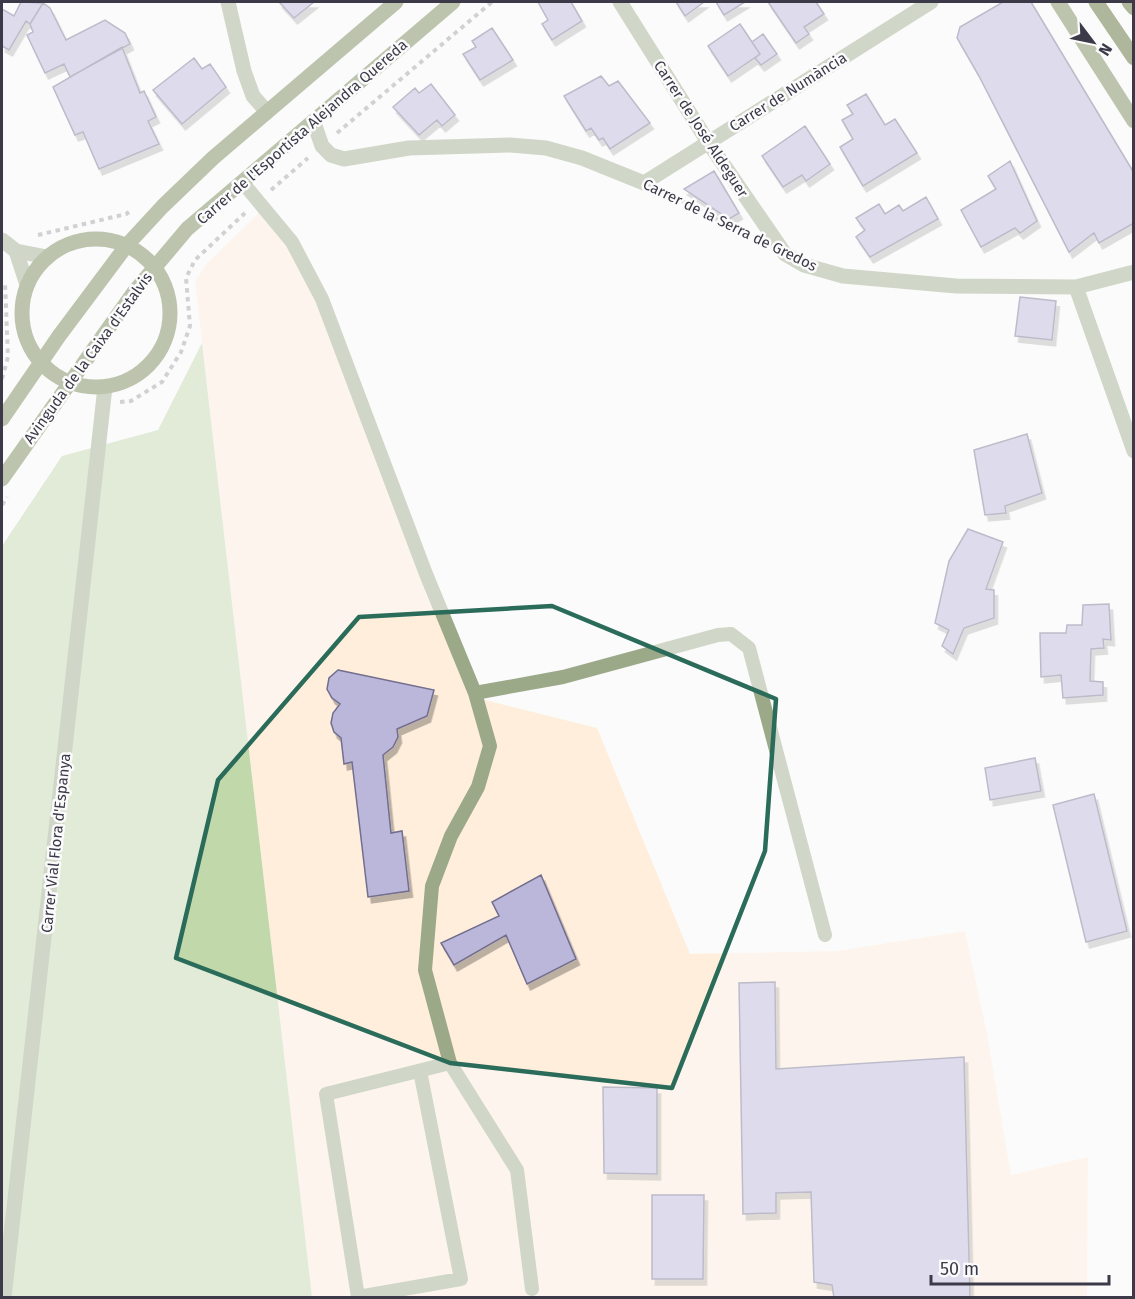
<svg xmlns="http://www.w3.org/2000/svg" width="1135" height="1299" font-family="'Fira Sans',sans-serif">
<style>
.education{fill:#ffeedc}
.green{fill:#c1d8ab}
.building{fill:#bbb7da;stroke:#726e8e;stroke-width:1.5;filter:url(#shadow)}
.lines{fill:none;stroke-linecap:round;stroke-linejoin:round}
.path{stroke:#9e9da4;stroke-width:4;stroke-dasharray:4.5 4.5;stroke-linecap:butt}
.service{stroke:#9ca989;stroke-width:14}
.minor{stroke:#9ca989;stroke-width:15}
.tertiary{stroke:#9ca989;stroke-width:15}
.secondary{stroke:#6f8251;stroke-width:15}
.primary{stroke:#506527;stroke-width:15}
.marked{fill:none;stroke:#2a6b5a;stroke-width:4.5;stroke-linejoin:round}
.labels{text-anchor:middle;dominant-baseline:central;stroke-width:5;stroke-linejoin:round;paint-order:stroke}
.street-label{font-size:15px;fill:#3c3a49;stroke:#fbfbfb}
</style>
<defs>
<filter id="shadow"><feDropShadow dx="3.5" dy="6" stdDeviation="0" flood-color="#0004"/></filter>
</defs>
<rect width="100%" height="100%" fill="#fbfbfb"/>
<path class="education" d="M267,205l23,26 26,41 161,426 120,30 93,226 146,-3 129,-20 22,102 24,142 77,-18 -1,140h-775l-117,-1015 11,-18z"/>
<path class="green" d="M202,343l110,954 -310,1v-752l60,-90 96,-26z"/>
<path class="building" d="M21,2l22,1 -13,21 -4,-3 -17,29 -7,-4v-37l12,7z
M279,2h35l-20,16z
M538,2h33l11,19 -30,19 -10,-16 6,-4z
M676,2h28l-19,14z
M716,2h29l-21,13z
M768,2h48l8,12 -20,13 5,7 -13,9z
M1003,2h28l103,171v50l-35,20 -5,-10 -25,19 -90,-176 -22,-38 3,-11z
M43,3l7,5 16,32 39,-20 20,13 5,11 -60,33 -6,-13 -19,9 -18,-38 6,-3 -3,-8z
M740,24l20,30 -32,22 -20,-30z
M492,28l21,32 -33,20 -17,-26 13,-7 -4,-6z
M763,34l14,20 -16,11 -6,-7 5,-4 -8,-12z
M122,47l18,46 4,-2 12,26 -8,4 11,23 -60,25 -16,-37 -8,3 -22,-48z
M194,58l8,11 8,-5 16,23 -44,37 -29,-34z
M601,76l8,10 9,-5 32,42 -40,26 -7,-11 -4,2 -8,-12 -5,3 -22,-35z
M431,84l24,31 -13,11 -5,-6 -18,15 -26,-28 22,-19 4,5z
M866,94l19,31 10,-6 22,34 -54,33 -23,-39 13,-8 -11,-19 11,-6 -6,-9z
M805,126l25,38 -24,17 -4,-6 -19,12 -21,-31z
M1010,161l27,60 -17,12 -5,-5 -34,19 -20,-37 35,-21 -8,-13z
M714,171l25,42 -10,6 -45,-30z
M926,197l12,22 -68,38 -14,-20 9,-7 -9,-12 23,-14 6,10 14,-9 4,6z
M1020,297l36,4 -4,39 -37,-4z
M1027,434l15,59 -37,13 1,7 -21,2 -11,-65z
M968,529l35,13 -17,47 8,1v28l-30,10 -11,26 -11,-8 7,-16 -14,-7 14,-62z
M1109,604l2,36 -8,-1 1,9 -13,1 -1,32 13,1v13l-40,3 -2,-23 -20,2 -1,-44h26l1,-8h15l1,-20z
M338,670l96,20 -7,26 -30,13 1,8 -5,10 -10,8 8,78 11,-2 7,60 -41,6 -16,-135 -8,2 -3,-26 -7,-6 -3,-9 2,-10 7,-9 -8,-6 -5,-9 2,-11z
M1035,758l6,33 -51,9 -5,-32z
M1094,794l33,137 -41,11 -33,-137z
M541,875l35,84 -49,25 -21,-49 -52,30 -13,-22 58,-27 -7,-14z
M775,982l1,87 188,-12 6,240 23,1h-159l-2,-13 -18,-3 -3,-90 -35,1v20l-33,1 -4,-231z
M603,1087l54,1v86l-53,-1z
M652,1195h52l-1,84h-51z"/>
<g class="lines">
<path class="path" d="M337,133l155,-131
M271,190l37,-32
M666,192l81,43
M38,235l88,-21 3,-2
M2,379l6,-22 -3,-75
M120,402l11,-1 31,-19 19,-30 9,-26 -4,-48 9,-18 50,-47
M2,505l5,-8"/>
<path class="service" d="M243,183l49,59 30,57 104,275 49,119 15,53 -12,41 -27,49 -19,50 -7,84 25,93 67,107 15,119
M475,693l88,-16 155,-42 13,-1 18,14 76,287
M420,1071l41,208 -103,18 -32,-203 124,-31"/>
<path class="minor" d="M228,2l16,69 9,25 14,16
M620,2l88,140 77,112 19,11 39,11 113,10 120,1 58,-15
M314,123l8,23 9,9 13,4 65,-11 101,-3 36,3 36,10 62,25 287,-181
M1076,287l58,164
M4,1298l101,-911"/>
<path class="tertiary" d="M2,240l14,11 31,6
M16,251l11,34"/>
<path class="secondary" d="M1058,2l76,119
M22 313a74 74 0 1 1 148 0a74 74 0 1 1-148 0Z
M2,419l57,-83 68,-91 36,-39 50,-48 183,-156
M2,479l132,-187 53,-63 266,-227"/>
<path class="primary" d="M1096,2l38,56
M1129,2l5,6"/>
</g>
<path d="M0 0H1135V1299H0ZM552,606l224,93 -11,152 -93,237 -222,-25 -274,-105 42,-178 141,-163z" fill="#fbfbfb" fill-opacity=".55" fill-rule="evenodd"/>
<path class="marked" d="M552,606l224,93 -11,152 -93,237 -222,-25 -274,-105 42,-178 141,-163z"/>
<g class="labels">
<g class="street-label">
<text transform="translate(788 92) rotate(-32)">Carrer de Numància</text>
<text transform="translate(701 129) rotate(57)">Carrer de José Aldeguer</text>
<text transform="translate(302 132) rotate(-41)">Carrer de l'Esportista Alejandra Quereda</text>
<text transform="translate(730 225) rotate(26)">Carrer de la Serra de Gredos</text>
<text transform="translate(88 358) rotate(-54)">Avinguda de la Caixa d'Estalvis</text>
<text transform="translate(56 843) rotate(-84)">Carrer Vial Flora d'Espanya</text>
</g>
</g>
<rect width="1135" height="1299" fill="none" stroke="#3c3a49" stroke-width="6"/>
<g transform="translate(1093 42) rotate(122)" stroke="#fbfbfb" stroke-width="4.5" paint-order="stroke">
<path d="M0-4.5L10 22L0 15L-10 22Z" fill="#3c3a49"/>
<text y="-9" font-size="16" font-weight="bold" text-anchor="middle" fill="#3c3a49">N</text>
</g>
<path d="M931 1275v9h178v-9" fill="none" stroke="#3c3a49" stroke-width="3"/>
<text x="940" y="1275" font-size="18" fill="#3c3a49" stroke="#fbfbfb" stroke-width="4.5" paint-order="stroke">50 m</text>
</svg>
